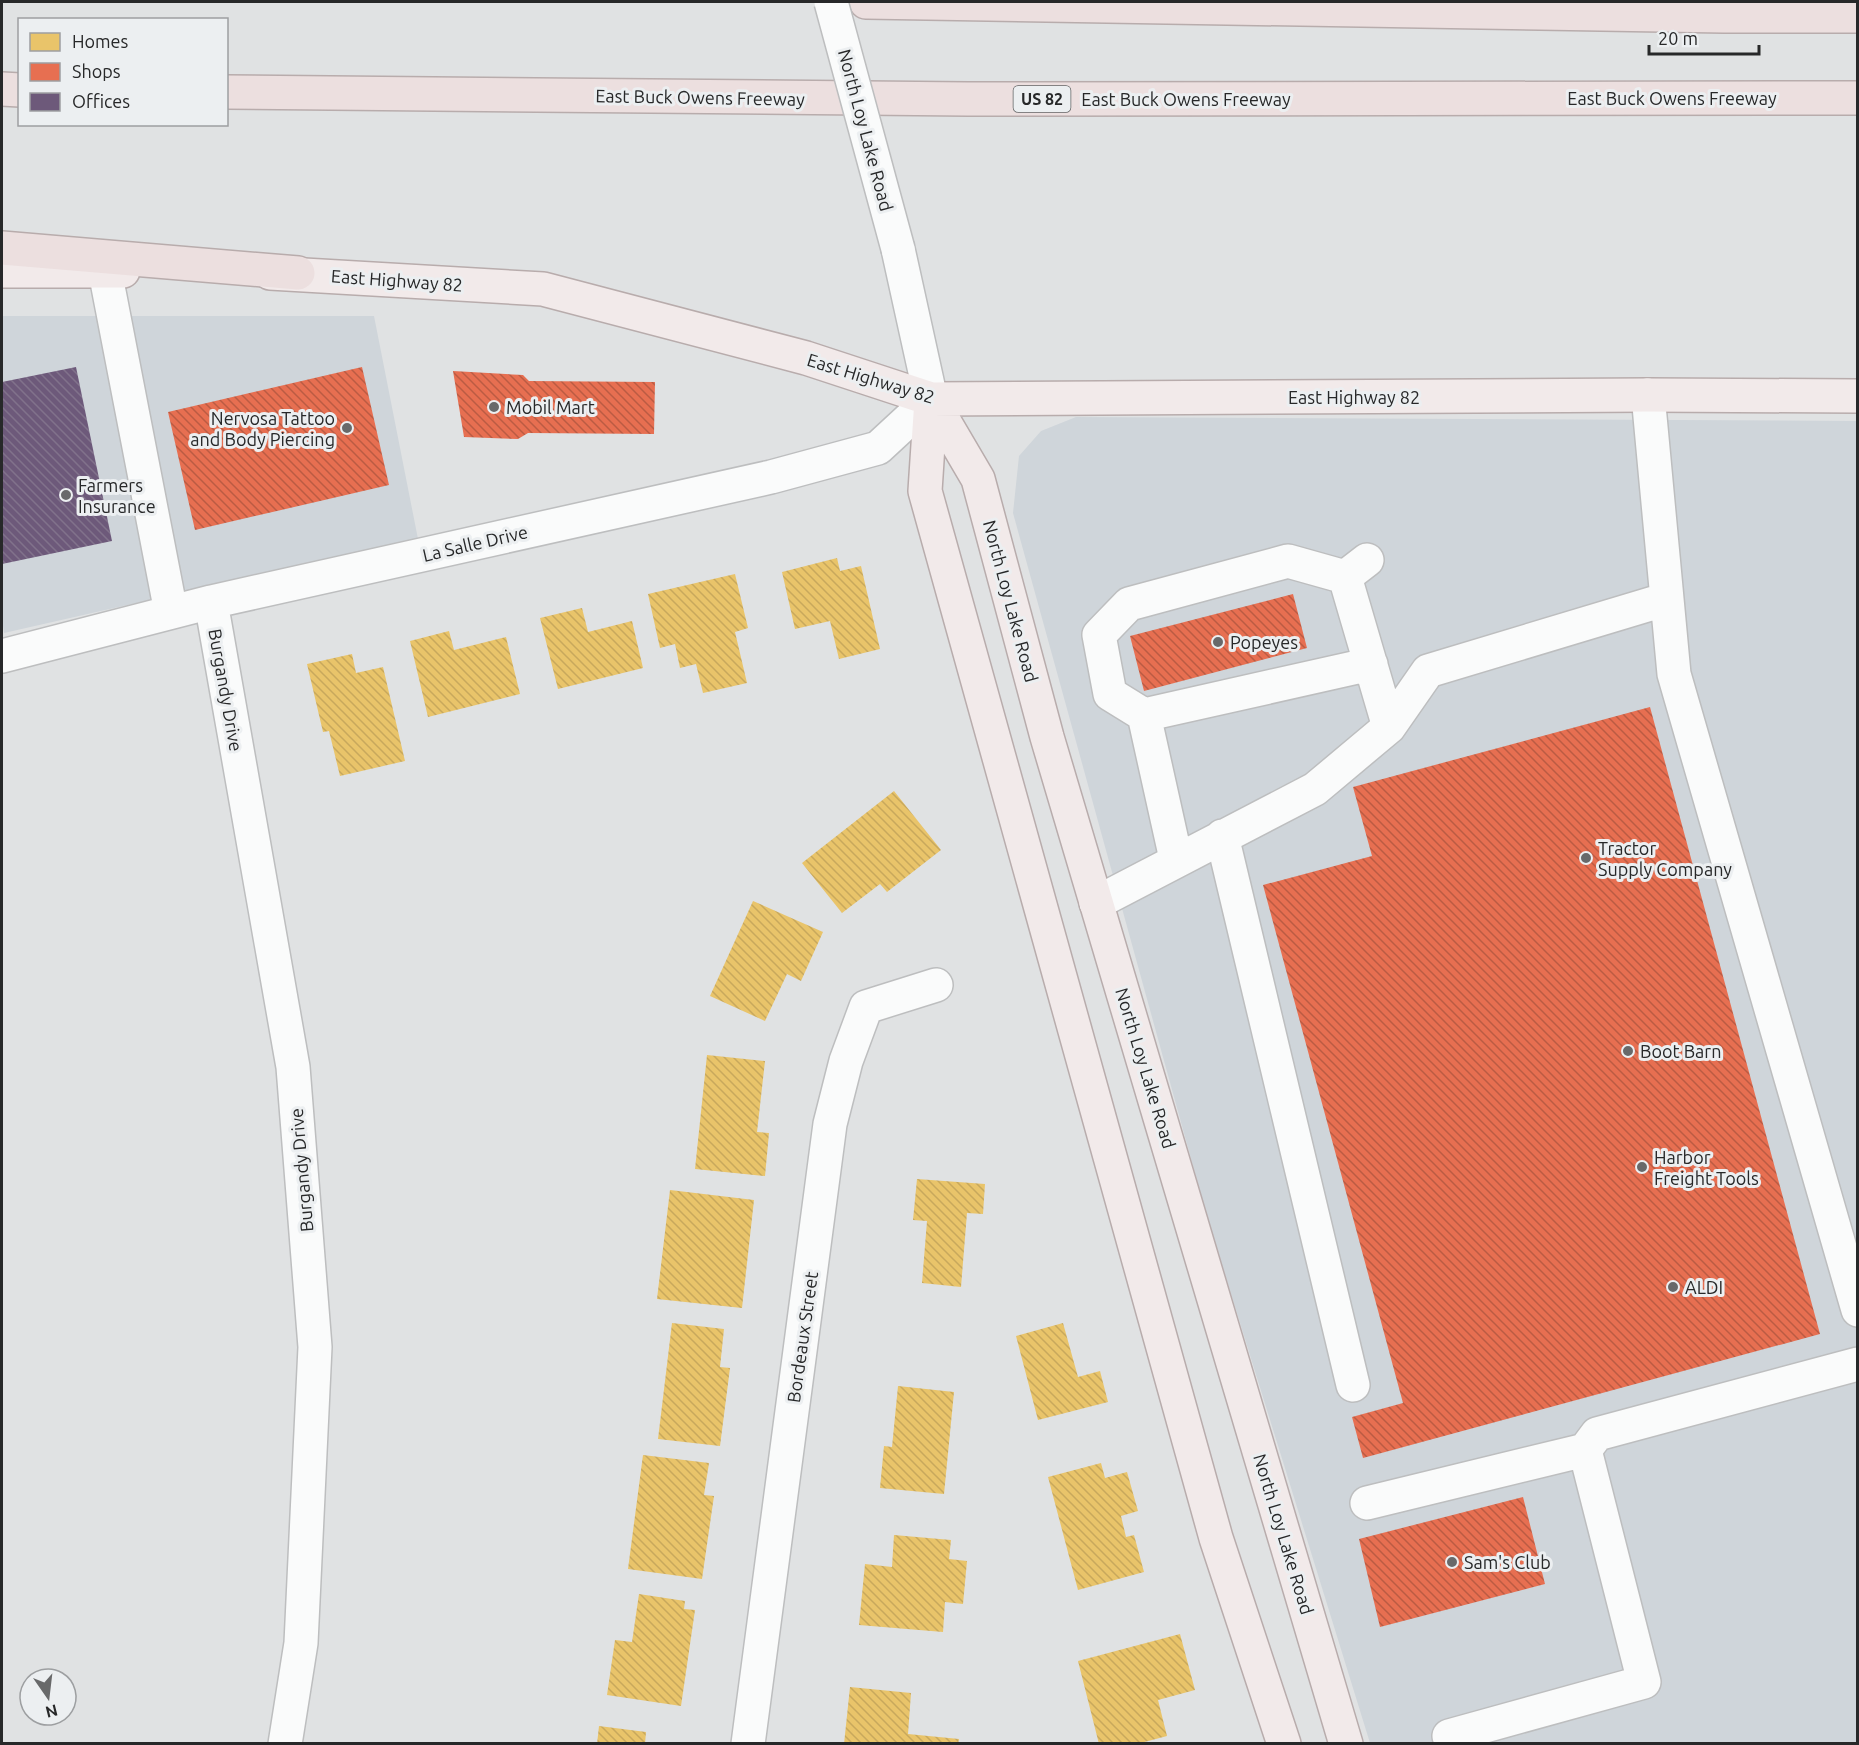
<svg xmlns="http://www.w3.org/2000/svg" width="1859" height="1745" font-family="Ubuntu,sans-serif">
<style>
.built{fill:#cfd5da}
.homes{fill:url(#homes-back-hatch)}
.shops{fill:url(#shops-back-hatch)}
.offices{fill:url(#offices-back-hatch)}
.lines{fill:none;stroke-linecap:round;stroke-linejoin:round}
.minor-casing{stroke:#bdbebf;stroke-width:36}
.major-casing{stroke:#b8acac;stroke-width:36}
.highway-casing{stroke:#b8acac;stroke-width:36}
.minor{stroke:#fafbfb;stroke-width:33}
.major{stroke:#f2eaea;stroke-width:33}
.highway{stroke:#ecdfdf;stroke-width:33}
.minor-bridge-casing{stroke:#bdbebf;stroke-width:36;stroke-linecap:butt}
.minor-bridge{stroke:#fafbfb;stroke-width:33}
.poi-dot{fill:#68696a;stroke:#eceff1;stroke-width:2}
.labels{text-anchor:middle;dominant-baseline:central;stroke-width:6;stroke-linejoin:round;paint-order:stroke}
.shield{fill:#eceff1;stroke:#626465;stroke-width:1.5}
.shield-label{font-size:16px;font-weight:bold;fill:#272829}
.street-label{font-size:18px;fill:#272829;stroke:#eceff1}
.poi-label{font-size:18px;fill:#272829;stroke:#eceff1;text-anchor:start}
</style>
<defs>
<pattern id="homes-back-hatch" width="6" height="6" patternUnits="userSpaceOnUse" patternTransform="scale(1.5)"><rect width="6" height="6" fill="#e9c46a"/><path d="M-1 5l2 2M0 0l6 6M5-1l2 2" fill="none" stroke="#c8a85c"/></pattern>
<pattern id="shops-back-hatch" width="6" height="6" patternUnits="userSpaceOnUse" patternTransform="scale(1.5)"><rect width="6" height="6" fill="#e76f51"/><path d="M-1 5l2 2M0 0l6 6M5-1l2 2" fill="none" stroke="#bb5b43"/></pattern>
<pattern id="offices-back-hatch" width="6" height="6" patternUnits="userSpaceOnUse" patternTransform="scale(1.5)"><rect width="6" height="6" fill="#6d597a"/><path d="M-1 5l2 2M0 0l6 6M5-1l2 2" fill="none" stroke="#81728b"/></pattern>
</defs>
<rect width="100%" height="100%" fill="#e0e2e3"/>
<path class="built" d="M2,316h372l44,223 -414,94 -2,-14z
M1076,417l781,4v1322h-487l-164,-530 -193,-700 6,-57 22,-25z"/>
<path class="homes" d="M837,558l3,13 21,-5 19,83 -41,10 -9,-38 -35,8 -13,-57z
M735,574l13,54 -13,4 12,51 -44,10 -7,-29 -16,4 -5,-24 -15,4 -12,-54z
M582,608l6,24 44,-11 11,47 -85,21 -18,-71z
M449,631l5,19 52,-13 14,57 -92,23 -18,-76z
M352,654l4,19 27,-6 22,94 -65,15 -11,-45 -6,1 -16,-68z
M894,791l47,59 -54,42 -7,-8 -38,29 -40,-50z
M753,901l70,31 -22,49 -14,-7 -22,47 -55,-25z
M707,1055l58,6 -8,71 12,1 -4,43 -70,-7z
M917,1179l68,5 -2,30 -16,-1 -6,74 -39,-4 5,-62 -14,-1z
M670,1190l84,10 -12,108 -85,-9z
M672,1323l52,6 -4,38 10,1 -10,78 -62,-7z
M1063,1323l15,54 22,-6 8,31 -70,18 -22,-84z
M898,1386l56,6 -10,102 -64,-6 4,-42 8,1z
M643,1455l66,8 -5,32 10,1 -12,83 -74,-10z
M1101,1463l4,15 22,-6 11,39 -17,5 5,21 8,-2 10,37 -66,18 -30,-113z
M894,1535l57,5 -2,19 18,2 -4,43 -18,-2 -2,30 -84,-7 6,-61 27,3z
M639,1594l46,7 -1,8 11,1 -14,96 -74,-11 8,-55 17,2z
M1180,1634l15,56 -37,10 9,36 -30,8h-38l-21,-83z
M850,1687l61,6 -3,41 51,5 -1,5h-114z
M599,1726l47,6 -1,12h-48z"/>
<path class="shops" d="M362,367l27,118 -194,45 -27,-118z
M453,371l70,4 6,6 126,1 -1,52 -126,-1 -10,6 -54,-2z
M1293,594l14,54 -163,43 -14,-55z
M1650,707l170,627 -457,124 -11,-41 51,-14 -140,-518 109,-29 -19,-69z
M1523,1497l22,87 -165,43 -21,-88z"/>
<path class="offices" d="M76,367l36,174 -110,23v-182z"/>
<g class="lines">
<g class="minor-casing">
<path id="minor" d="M105,271l66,341
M1648,395l26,279 184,636
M1367,560l-22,17 44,150
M1345,577l-57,-16 -159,43 -30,31 11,59 34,21 227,-51
M211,602l82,465 22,280 -14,296 -16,101
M2,656l209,-54 560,-125 107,-29 53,-49 -33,-150
M1144,715l32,144
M1222,836l131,549
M1096,903l219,-114 74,-62 39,-56 239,-72
M1367,1503l218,-53
M1449,1736l195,-54 -59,-232 12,-16 261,-70
M748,1744l82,-620 16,-63 20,-54 70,-22"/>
</g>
<g class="major-casing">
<path id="major" d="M2,271h121
M270,273l273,16 263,69 125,41 717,-4 210,1
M931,399l47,80 69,258 299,1007
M931,399l-6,92 291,1047 68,206"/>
</g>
<g class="highway-casing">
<path id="highway" d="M866,2l858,14h134
M2,89l18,1
M226,92l742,7 890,-1
M2,248l296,25"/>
</g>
<use href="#minor" class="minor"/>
<use href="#major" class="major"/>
<use href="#highway" class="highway"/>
<g class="minor-bridge-casing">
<path id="minor-bridge" d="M831,2l67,247"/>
</g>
<use href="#minor-bridge" class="minor-bridge"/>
</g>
<g class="poi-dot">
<circle cx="494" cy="407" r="6"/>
<circle cx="347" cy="428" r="6"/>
<circle cx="66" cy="495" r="6"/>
<circle cx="1218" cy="642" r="6"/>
<circle cx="1586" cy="858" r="6"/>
<circle cx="1628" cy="1051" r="6"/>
<circle cx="1642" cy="1167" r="6"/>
<circle cx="1673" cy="1287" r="6"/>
<circle cx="1452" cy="1562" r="6"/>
</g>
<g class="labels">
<rect class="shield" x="1013.5" y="86" width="57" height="26" rx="4.5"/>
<g class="shield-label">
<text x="1042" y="99">US 82</text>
</g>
<g class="street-label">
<text transform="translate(700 97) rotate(1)">East Buck Owens Freeway</text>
<text x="1672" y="98">East Buck Owens Freeway</text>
<text x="1186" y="99">East Buck Owens Freeway</text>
<text transform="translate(866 130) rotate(75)">North Loy Lake Road</text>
<text transform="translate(397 280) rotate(4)">East Highway 82</text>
<text transform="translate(871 378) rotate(17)">East Highway 82</text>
<text x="1354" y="397">East Highway 82</text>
<text transform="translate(475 543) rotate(-13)">La Salle Drive</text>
<text transform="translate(1011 601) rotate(75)">North Loy Lake Road</text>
<text transform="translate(226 690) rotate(80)">Burgandy Drive</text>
<text transform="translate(1146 1068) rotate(73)">North Loy Lake Road</text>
<text transform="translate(301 1170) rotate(-95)">Burgandy Drive</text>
<text transform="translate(802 1337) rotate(-82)">Bordeaux Street</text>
<text transform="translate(1284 1534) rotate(73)">North Loy Lake Road</text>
</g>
<g class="poi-label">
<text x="506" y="407">Mobil Mart</text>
<text x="335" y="418" text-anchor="end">Nervosa Tattoo<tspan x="335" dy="21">and Body Piercing</tspan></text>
<text x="78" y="485">Farmers<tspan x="78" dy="21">Insurance</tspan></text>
<text x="1230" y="642">Popeyes</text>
<text x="1598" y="848">Tractor<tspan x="1598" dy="21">Supply Company</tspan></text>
<text x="1640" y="1051">Boot Barn</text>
<text x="1654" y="1157">Harbor<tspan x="1654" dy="21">Freight Tools</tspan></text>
<text x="1685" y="1287">ALDI</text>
<text x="1464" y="1562">Sam's Club</text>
</g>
</g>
<rect width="1859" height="1745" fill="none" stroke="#272829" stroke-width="6"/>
<rect x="18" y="18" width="210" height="108" fill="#eceff1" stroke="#9d9fa1" stroke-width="1.5"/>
<rect x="30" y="33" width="30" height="18" fill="#e9c46a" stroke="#9d9fa1" stroke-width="1.5"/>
<text x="72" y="48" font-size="18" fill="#272829">Homes</text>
<rect x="30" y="63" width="30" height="18" fill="#e76f51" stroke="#9d9fa1" stroke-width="1.5"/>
<text x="72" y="78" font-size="18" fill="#272829">Shops</text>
<rect x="30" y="93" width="30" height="18" fill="#6d597a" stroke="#9d9fa1" stroke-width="1.5"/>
<text x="72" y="108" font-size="18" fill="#272829">Offices</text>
<g transform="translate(48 1697) rotate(166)"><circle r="28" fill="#eceff1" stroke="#9d9fa1" stroke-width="1.5"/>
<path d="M0-4.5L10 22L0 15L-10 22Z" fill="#68696a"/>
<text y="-9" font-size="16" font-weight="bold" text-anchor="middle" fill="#272829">N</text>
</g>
<path d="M1649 45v9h110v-9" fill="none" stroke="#272829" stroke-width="3"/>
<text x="1658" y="45" font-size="18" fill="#272829" stroke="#eceff1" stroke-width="4.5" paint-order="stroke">20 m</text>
</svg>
